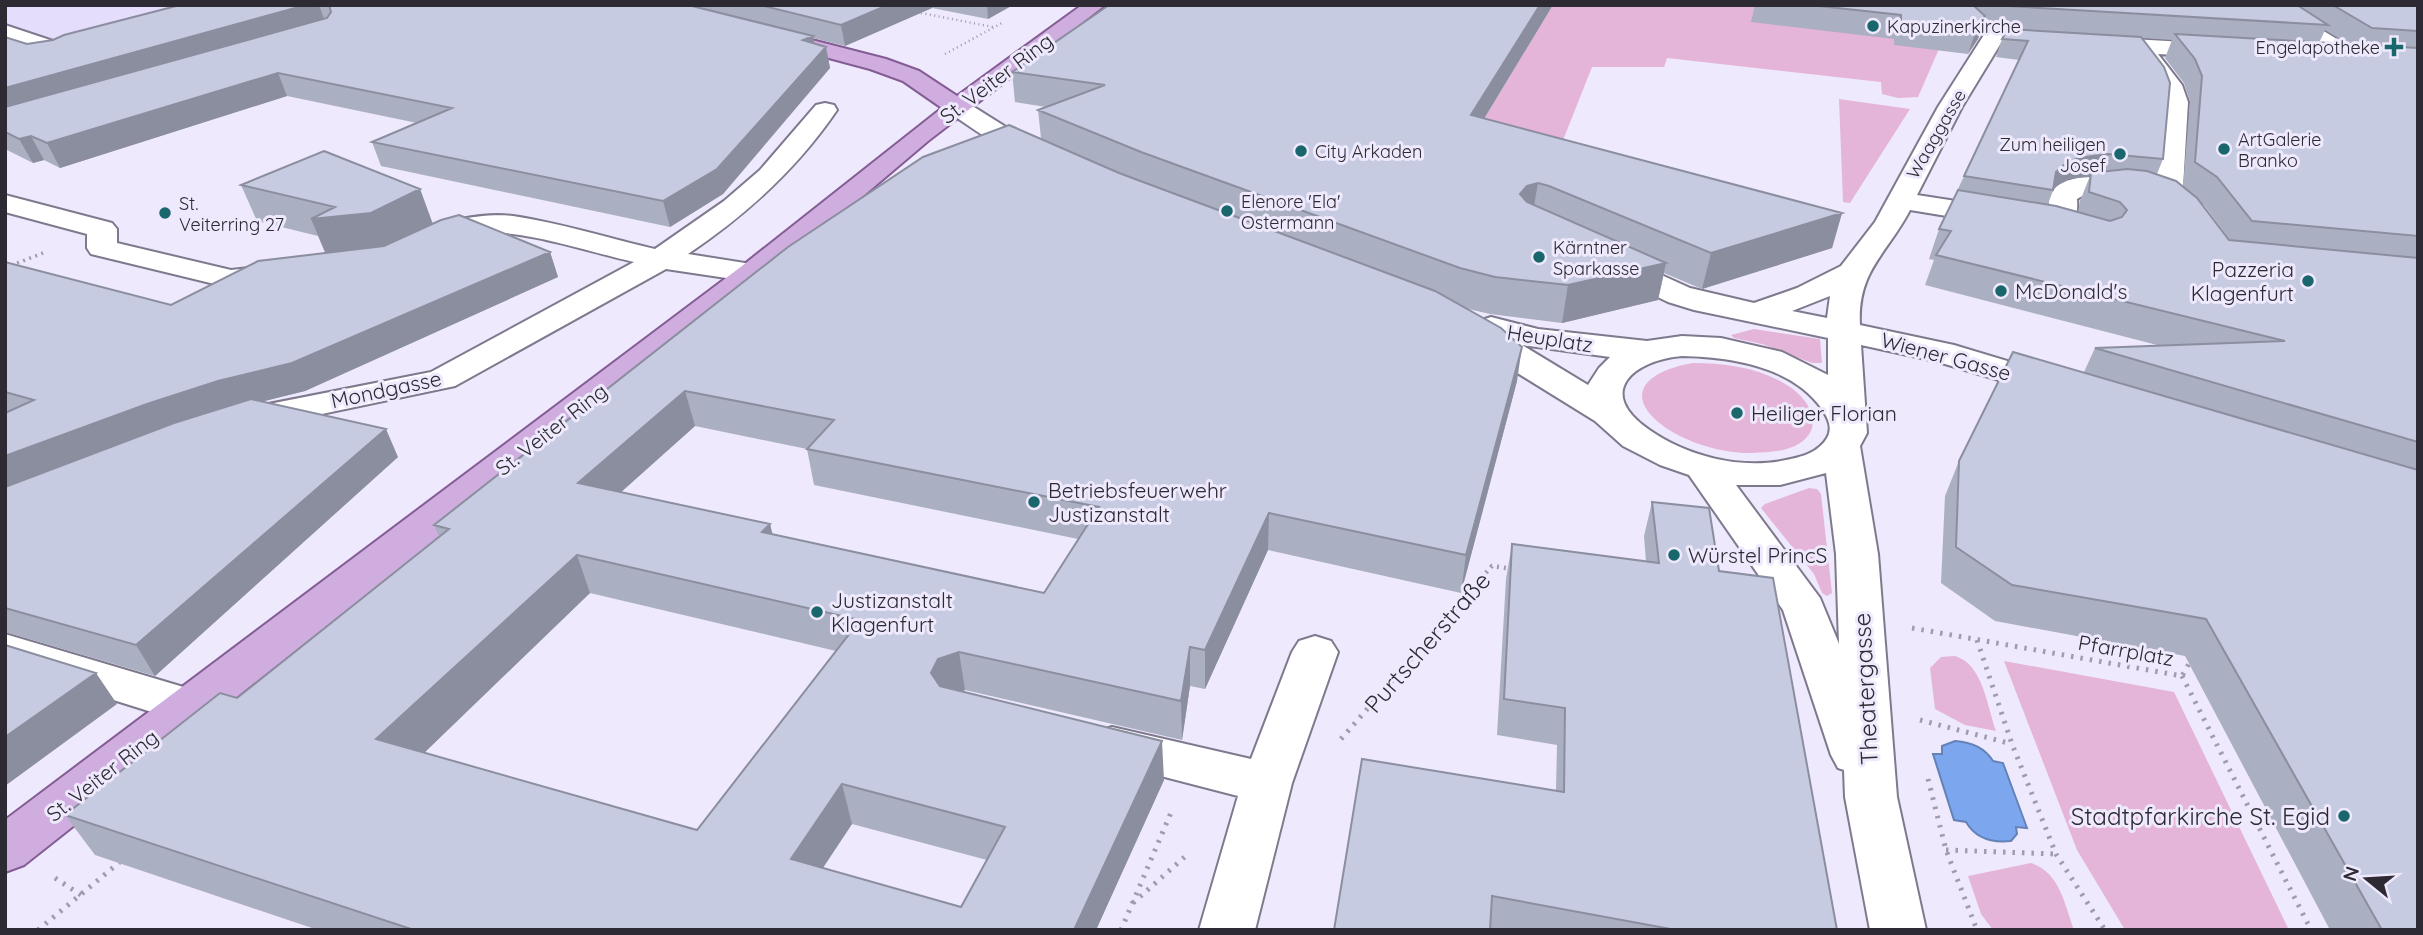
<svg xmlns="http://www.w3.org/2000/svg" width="2423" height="935" font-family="Quicksand,sans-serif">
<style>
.built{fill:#e4ddfb}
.green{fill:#e4b5d9}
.water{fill:#7ca7ef;stroke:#6482b7;stroke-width:2}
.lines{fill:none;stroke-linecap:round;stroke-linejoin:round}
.minor-casing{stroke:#7f798e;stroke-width:4}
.major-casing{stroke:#835c94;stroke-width:4}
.path-far3{stroke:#a09cab;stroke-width:2.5;stroke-dasharray:1 3.5;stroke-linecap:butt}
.path-far2{stroke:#a09cab;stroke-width:3.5;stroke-dasharray:2 4.5;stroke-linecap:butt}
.path-far1{stroke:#a09cab;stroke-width:4.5;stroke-dasharray:2 5;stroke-linecap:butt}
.path{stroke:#a09cab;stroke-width:5;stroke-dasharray:2.5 7;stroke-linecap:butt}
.minor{fill:#fff;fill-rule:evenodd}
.major{fill:#d0addf;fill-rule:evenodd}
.wall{fill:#abafc2;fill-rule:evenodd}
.shaded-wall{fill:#8b8e9e}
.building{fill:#c7cbe2;stroke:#8b8e9e;stroke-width:2;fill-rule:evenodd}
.poi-dot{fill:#19666d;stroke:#eee9fc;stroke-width:2.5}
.labels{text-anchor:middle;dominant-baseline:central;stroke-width:6;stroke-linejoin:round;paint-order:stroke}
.far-poi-label{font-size:18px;fill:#2d2a33;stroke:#eee9fc;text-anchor:start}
.far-street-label{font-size:18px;fill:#2d2a33;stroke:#eee9fc}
.street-label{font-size:21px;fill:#2d2a33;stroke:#eee9fc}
.poi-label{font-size:21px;fill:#2d2a33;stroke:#eee9fc;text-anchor:start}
.near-street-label{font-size:24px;fill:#2d2a33;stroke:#eee9fc}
.near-poi-label{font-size:24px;fill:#2d2a33;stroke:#eee9fc;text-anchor:end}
</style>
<rect width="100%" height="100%" fill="#eee9fc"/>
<path class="built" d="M5,5h345l-345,96z"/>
<path class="green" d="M1553,5h374l19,28 -28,64 -20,1 -16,-4 -1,-12 -214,-24 -3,9h-72l-40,101 -85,-21z
M1839,99l71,10 -60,94 -7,-1z
M1754,329l66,10 2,24h-10l-50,-19 -28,-6 -3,-3z
M1693,363c33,0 69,5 97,24 19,13 35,39 10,56 -13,9 -32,9 -47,10 -28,1 -63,-9 -87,-25 -48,-34 -16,-58 27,-65z
M1809,488l8,1 4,5 11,99 -5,3 -5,-3 -8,-19 -53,-66 4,-4z
M1955,656c28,8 32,50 41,75l-31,-6 -30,-16 -5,-41 11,-11z
M2004,661l170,31 115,238h-164l-48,-80z
M2031,863c29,10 33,40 43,67h-81l-12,-16 -13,-38z"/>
<path class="water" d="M1955,741c15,1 30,7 38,20l10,2 24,65 -11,-1 1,7 -6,7c-18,2 -35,-2 -45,-19l-12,-2 -21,-66h9v-8z"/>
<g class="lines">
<g class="minor-casing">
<path id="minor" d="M2255,5h25l82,49 3,5 -3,5h-16z
M5,25l66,22 3,5 -3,5 -8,2 -58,-21z
M1993,32l8,1 3,5 -42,69 -45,88 130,20c3,-7 0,-15 4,-21 13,-27 74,-15 96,-10l4,6 -4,6c-23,6 -48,-11 -70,3 2,21 -7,29 -27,34l-140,-23c-23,44 -53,61 -50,115l94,20 113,34 6,7 -6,7 -12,4 -120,-36 -74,-16 6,88 -7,13 18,108 19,243 29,133h-56l-25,-133 -1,-27 -6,-2 -7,-13 -48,-145 -94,-135 -29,-10 -37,-19 -28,-25 -131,-81 -5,-7 5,-7 27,-9 47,12 109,12 35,-5 39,2 61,14 46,23v-37l-134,-28 -26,-8 -64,-31 -4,-6 4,-6 11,-3 11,3 64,29 64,15 43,-15 44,-22 34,-44 63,-115 44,-69 3,-5zM1830,296l-3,22 -35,-7zM1522,345l88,12 -11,11 -11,17zM1682,356c48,1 110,10 140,53 6,9 11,19 5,29 -9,15 -26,19 -41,22 -46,10 -100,-4 -138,-31 -53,-37 -14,-69 34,-73zM1826,473l10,81 3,90 -19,-46 -84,-113h44z
M2096,37l125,7 8,2 3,5 -3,5 -8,2 -63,-4 24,31 6,17 -5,86c-8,12 -15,14 -29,11l-4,-6 5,-7 9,-84 -6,-17 -23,-32 -47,-4 -3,-5 3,-5z
M957,100l9,2 51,32 32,14 4,6 -4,6c-28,6 -77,-33 -101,-48l-3,-5 3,-5z
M825,103l9,2 3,5c-40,59 -90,104 -149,144l76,12 4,7 -4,7 -11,2 -87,-13 -211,117 -219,46 -13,-3 -5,-8 5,-8 208,-41 203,-110c-41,-9 -111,-33 -151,-29 -22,2 -41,19 -62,13l-5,-6c15,-21 73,-27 97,-24 47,7 95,22 142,33l69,-48 36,-31 56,-65z
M5,195l107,28 5,6v14l114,27 44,-5 11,2 4,7 -4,7 -55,7 -140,-34 -4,-6v-14l-82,-22z
M5,634l202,60 7,12 -7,12 -17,6 -185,-58z
M1315,636l16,5 7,11 -46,131 -37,147h-56l39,-134 -143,-37 -8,-13 8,-13 17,-6 139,32 41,-107 7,-11z"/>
</g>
<g class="major-casing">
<path id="major" d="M1082,5h23l-177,136 -164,139 -740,585 -19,7v-52l737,-554 200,-158 -39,-27 -33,-12 -101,-27 -3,-5 3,-5 8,-1 109,28 33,12 38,25z"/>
</g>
<path class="path-far3" d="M921,13l72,14
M945,54l57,-31"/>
<path class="path-far2" d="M5,268l38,-15"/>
<path class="path-far1" d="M1458,604l34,-38 20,3"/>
<path class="path" d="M1912,628l270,48 9,-16
M1977,640l35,104 44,110 49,76
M2182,676l129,254
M1920,720l92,24
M1341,739l119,-136
M1928,779l18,71 31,80
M1946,850l110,4
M55,878l26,17
M1133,903l56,-50
M38,930l83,-69
M1121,930l52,-122"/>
<use href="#minor" class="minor"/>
<use href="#major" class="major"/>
</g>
<path class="wall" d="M180,5h833l-25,14 -56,-11 -87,38 -32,-8 1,5 12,4 4,21 -107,126 -53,33 -289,-61 -9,-24 45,-19 -130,-27 -227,72 -16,-8 -11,3 -28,-14v-112l22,7 26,-4z
M1755,5h663v925h-88l-145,-274 -190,-35 -54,-38 4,-87 14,-35 125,-89 11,-24 66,-2 -236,-61 9,-25 -5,-1 10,-30 80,-169 -23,-3 6,-18 5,-9 -7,-1 -15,-12 -7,22 -10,15 -74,-9v-6l-143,-17zM2325,30l23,14 -29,-1zM2142,38l30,2 -7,18 19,25 6,18 -7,86 -26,-13 6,-15zM2090,176l-10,25 -2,11 -30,-8 6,-16 3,-3 12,-6zM2200,203l4,2 26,35z
M1012,72l472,46 358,95 -10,35 -130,41 -38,-16 -6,27 -96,23 -72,-9 -26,-6 53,73 -56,212 -193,-43 -63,139 -15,-3 -8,54 -217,-50 -4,2 203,88 -68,150h-778l-223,-75 -30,-40 172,-117 202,-162 -5,-11 607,-387 -3,-28 8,-3 -31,-5zM695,426l112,23 7,36 264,54 -34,54 -272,-59 -2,-10 -149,-32zM590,593l246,58 -139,179 -273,-77zM852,824l135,36 -26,47 -138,-39z
M241,185l179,4 13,35 117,28 8,25 -253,114 -44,11 137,55 -243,219 -150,-44v-370l166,43 154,-52 -7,-17 -61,-15z
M1652,502l67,69 118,359h-503l222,-140 1,-45 -60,-10 9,-156 6,-35 134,18 -2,-26z"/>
<path class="shaded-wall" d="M306,5h13l6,17 -320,92v-26z
M888,5h44v3l-87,38 -4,-21z
M987,5h26l-25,14z
M1540,5h13l-86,142 4,-32z
M1985,16l-7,23 -10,15 8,-24z
M813,36l4,21 9,-10 4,21 -107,126 -53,33 -7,-26 140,-161z
M278,73l9,23 -227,72 -13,-25z
M31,136l13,24 -11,3 -14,-24z
M2108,154l-9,21 -8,-2 -1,3 -21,3 -12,6 -5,5 4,-18 9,-8 13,-6z
M1538,183l-6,34 -12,-23 7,-8z
M420,189l13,36 -48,24 -58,7 -16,-37z
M1842,213l-10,35 -130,41 9,-36z
M550,252l8,25 -253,114 -73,18 -227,83v-36z
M1666,263l-8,37 -96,23 6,-38z
M1522,347l-5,34 -56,212 5,-38z
M685,391l10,35 -104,93 -13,-36z
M386,429l12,28 -243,219 -19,-31z
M1269,513l-1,37 -63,139v-39z
M770,524l9,37 -17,-29z
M577,555l13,38 -193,186 -21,-40z
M1190,647v39l-8,54 -1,-39z
M959,652l6,38 -20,8 -14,-25 7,-14z
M96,673l21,31 -112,82v-49z
M1162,741l2,39 -68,150h-22z
M842,784l10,40 -50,75 -11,-40z"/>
<path class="building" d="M180,5h126l-301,83v-51l22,7 26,-4 11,-5z
M329,5h359l125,31 -10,4 23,7 -109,122 -54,32 -291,-59 80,-34 -174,-35 -231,70 -16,-7 -12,3 -14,-7v-25l322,-89 4,-6z
M760,5h128l-47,20z
M1109,5h431l-69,110 371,98 -131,40 -162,-67 -11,-3 -11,3 -7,8 7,8 139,61 -98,22 -73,-8 -35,-9 -319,-116 -103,-42 67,-25 -93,-13z
M1810,5h163l12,11 -9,14 -75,-8v-7z
M2006,5h291l31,20 -320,-19z
M2333,5h85v26l-46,-3z
M2008,29l133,8 23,30 6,16 -7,76 -55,-5 -30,4 -13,6 -9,8 -3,18 -89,-14 64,-135 -26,-2z
M2175,34l243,14v188l-166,-15 -35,-44 -22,-15 7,-86 -7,-17z
M1009,125l110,48 316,118 66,37 21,19 -56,208 -197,-42 -64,137 -15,-3 -9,54 -222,-49 -21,7 -7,14 9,13 222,55 -88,189h-660l-349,-115 155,-122 17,5 212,-169 -15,-4 354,-278 135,-90zM685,391l149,29 -27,29 292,58 -55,86 -282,-61 8,-8 -192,-41zM577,555l283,65 -163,210 -321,-91zM842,784l163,43 -44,80 -170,-48z
M324,151l96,38 -49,24 -60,6 24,-12 -94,-22z
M2127,169l20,2 29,10 21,17 32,42 189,18v184l-323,-94 190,-7 -349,-86 15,-24 -12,-2 19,-39 98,16 54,15 12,-4 5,-7 -7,-8 -31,-10 2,-19z
M459,215l91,37 -258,111 -74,18 -71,23 -142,52v-43l29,-13 -29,-8v-130l166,43 87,-44 126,-15 57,-26z
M2013,352l405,118v460h-36l-176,-311 -194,-34 -56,-38 3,-86z
M251,399l135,30 -250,216 -131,-37v-121l169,-64z
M1652,502l57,6 10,63 54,7 64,352h-161l-184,-34 -2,34h-156l28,-171 202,33 1,-84 -61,-9 8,-155 147,19z
M5,645l91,28 -91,64z"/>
<g class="poi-dot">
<circle cx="1873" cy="26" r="7"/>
<path d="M2390.5 36.5h7v7h7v7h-7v7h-7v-7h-7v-7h7z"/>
<circle cx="2224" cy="149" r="7"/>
<circle cx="1301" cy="151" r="7"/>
<circle cx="2120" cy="154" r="7"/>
<circle cx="1227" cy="211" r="7"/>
<circle cx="165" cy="213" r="7"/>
<circle cx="1539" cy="257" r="7"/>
<circle cx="2308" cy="281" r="7"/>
<circle cx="2001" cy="291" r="7"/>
<circle cx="1737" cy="413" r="7"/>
<circle cx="1034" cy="502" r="7"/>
<circle cx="1674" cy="555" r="7"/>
<circle cx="817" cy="612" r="7"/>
<circle cx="2344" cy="816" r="7"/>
</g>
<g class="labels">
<g class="far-poi-label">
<text x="1887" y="26">Kapuzinerkirche</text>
<text x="2380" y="47" text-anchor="end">Engelapotheke</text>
<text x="2238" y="139">ArtGalerie<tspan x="2238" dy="21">Branko</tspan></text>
<text x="2106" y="144" text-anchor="end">Zum heiligen<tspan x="2106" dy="21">Josef</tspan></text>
<text x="1315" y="151">City Arkaden</text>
<text x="1241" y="201">Elenore 'Ela'<tspan x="1241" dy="21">Ostermann</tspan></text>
<text x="179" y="203">St.<tspan x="179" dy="21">Veiterring 27</tspan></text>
<text x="1553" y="247">Kärntner<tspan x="1553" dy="21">Sparkasse</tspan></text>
</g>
<g class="far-street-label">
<text transform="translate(1936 134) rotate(-60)">Waaggasse</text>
</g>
<g class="street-label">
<text transform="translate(996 78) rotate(-37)">St. Veiter Ring</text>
<text transform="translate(1550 338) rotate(9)">Heuplatz</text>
<text transform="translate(1946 356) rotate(15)">Wiener Gasse</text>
<text transform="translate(386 389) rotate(-12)">Mondgasse</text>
<text transform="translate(551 429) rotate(-38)">St. Veiter Ring</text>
<text transform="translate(2126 650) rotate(10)">Pfarrplatz</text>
<text transform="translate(102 775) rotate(-38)">St. Veiter Ring</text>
</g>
<g class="poi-label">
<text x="2294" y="269" text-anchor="end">Pazzeria<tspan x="2294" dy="24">Klagenfurt</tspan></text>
<text x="2015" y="291">McDonald's</text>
<text x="1751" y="413">Heiliger Florian</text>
<text x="1048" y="490">Betriebsfeuerwehr<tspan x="1048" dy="24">Justizanstalt</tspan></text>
<text x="1688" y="555">Würstel PrincS</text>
<text x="831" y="600">Justizanstalt<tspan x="831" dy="24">Klagenfurt</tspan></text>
</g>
<g class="near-street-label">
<text transform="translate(1427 642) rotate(-49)">Purtscherstraße</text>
<text transform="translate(1865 689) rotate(-93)">Theatergasse</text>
</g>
<g class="near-poi-label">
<text x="2330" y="816">Stadtpfarkirche St. Egid</text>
</g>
</g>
<rect width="2423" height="935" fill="none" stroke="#2d2a33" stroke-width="14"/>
<g transform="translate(2367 879) rotate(288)" stroke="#eee9fc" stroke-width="5" paint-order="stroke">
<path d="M0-5L12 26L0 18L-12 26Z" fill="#2d2a33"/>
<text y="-10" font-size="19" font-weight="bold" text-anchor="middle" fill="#2d2a33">N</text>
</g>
</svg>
